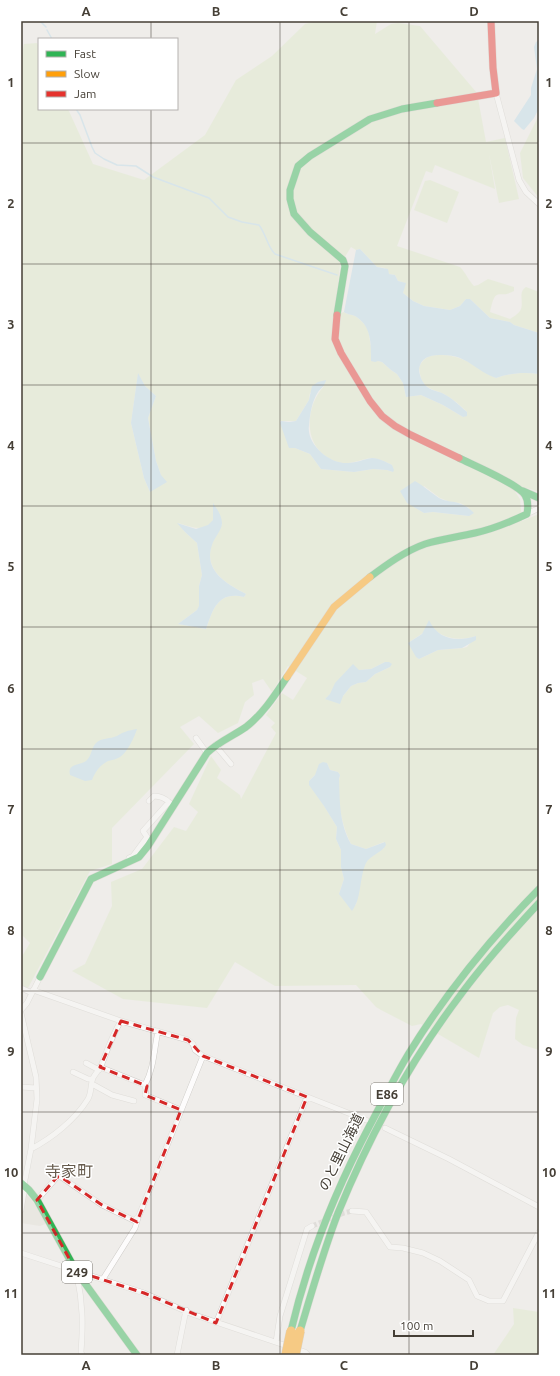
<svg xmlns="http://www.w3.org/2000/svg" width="560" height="1376" font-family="Ubuntu,'Noto Sans JP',sans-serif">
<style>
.residential{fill:#e3dfd7}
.green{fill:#dee9cb;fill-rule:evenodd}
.water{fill:#bcdbeb}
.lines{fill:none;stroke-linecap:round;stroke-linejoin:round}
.stream{stroke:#bcdbeb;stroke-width:1.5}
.street-tunnel{stroke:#cdcac6;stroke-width:5;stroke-dasharray:5 2.5;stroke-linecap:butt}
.street-casing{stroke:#cdcbc7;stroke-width:6}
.fast-casing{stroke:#cecac1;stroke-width:8}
.slow-casing{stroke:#cecac1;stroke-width:8}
.jam-casing{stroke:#cecac1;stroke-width:8}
.street{stroke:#fdfcfc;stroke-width:5}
.fast{stroke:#30b455;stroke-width:7}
.slow{stroke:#ff9f0a;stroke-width:7}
.jam{stroke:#e5322d;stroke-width:7}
.slow-bridge-casing{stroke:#c6b9a6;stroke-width:10;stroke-linecap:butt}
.slow-bridge{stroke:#ff9f0a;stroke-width:9}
.marked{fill:none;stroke:#d62828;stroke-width:3;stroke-dasharray:8 5;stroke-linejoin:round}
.grid{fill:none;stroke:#453f36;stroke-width:1;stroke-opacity:0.55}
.labels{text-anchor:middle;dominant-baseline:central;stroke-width:3;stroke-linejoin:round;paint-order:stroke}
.shield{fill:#fff;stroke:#7d7972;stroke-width:1}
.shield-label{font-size:13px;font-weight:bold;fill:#453f36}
.street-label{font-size:14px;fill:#453f36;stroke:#fff}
.quarter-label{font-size:16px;fill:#675c4e;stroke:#fff}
.neatline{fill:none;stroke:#453f36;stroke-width:1.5}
.grid-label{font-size:13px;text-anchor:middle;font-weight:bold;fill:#453f36}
</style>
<rect width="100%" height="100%" fill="#efedea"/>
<path class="residential" d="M25,1194l5,4 18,25 -8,3 -19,-3z"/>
<path class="green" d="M317,21h60l-2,13 16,-10 7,-1 22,3 57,67 9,49 19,-4 14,61 -20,4 -10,-49 6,35 -60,-24 -3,8 -6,-2 -29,75 63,21c6,6 8,13 14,19l4,-1 10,-6 26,8v4c-16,9 -18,-7 -24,21l20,7c3,-2 8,-5 10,-8 5,-8 -3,-18 6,-24l13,5v41l-25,-8 -4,-3 -20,-4 -20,-19h-4l-6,7 -10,4 -26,-4 -11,-5 -10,-8 2,-10 -7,-2 -3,-6 -6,-1 -4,-6 -8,-1 -17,-18 -4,1 -5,-3 -11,18 -5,50 9,-3c4,3 10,2 14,6 13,11 10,14 13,28 1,5 5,10 7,15l4,1 9,8 6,4 6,9 3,14 15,-2 22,10 20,12 4,-5c-7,-7 -14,-13 -23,-18 -6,-3 -13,-4 -18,-8 -5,-4 -6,-12 -7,-18 3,-9 9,-13 19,-13 18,-1 30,6 44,15 5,3 9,6 14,8 14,-5 28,-6 43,-4v116l-2,1 -18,-5 -5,4 6,9 2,22 17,-7v536l-16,-5 -8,-6 1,-21 3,-8 -11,-5 -8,2 -7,6 -14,45 -58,-34 -9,2 -31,-16 -5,-3 -20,-22 -81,1 -40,-24 -28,46 -84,-9 -51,-28 13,-7 27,-58 -1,-24 31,-13 32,-42 12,4 12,-19 -9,-8 22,-48 10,14 -4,8 23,17 1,4 35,-66 -5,-6 4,-4 -9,-8 16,-22 11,7 14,-22 -19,-12 -16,26 -9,-13 -11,4 2,12 -9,7 -7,21 -20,10 -19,-17 -19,11 14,17 -82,84v36l-22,7 -62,117 -7,-3v-27l9,-15 -9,-9v-874l3,-16 13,-1 2,4v62h29l25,55 51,16 61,-45 31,-55 36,-24 33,-32zM138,374l7,12 11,10 -8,22 8,43 5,14 -11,17 -6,-14 -13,-55zM324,386c-21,23 -21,66 14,76 12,4 22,-3 33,-4 7,0 15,4 21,7l1,7 -6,-2 -14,-1 -19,3 -33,-3 -11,-15 -15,-6 -15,-25v-2h16l13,-21 1,-7zM424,486l16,12 10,4 10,1 9,5v8l-36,-4 -9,1 -13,-8zM213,504l9,20c-3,7 -9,15 -11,23 -6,25 16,37 35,47l-2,3c-26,-6 -31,12 -38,32l-28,-5 19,-14 2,-3v-21l3,-11 -5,-32 -12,-11 -7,-9c10,3 29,11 35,-3 1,-4 0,-11 0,-16zM432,627c12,13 29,14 44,9l-9,11 -4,1 -25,2 -19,9 -11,-16zM385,662h4l1,5 -15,7 -9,8 -8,1 -7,3 -8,10 -18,3 34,-29 12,-1zM327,763l3,7 8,2 2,3c-5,20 2,52 11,69l15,5 18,-7v6c-5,4 -11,7 -16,11 -9,9 -10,34 -12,46l-17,-11 5,-15 -3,-12v-17l-5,-11 1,-12 -28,-46z
M539,115v83l-16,-20 -3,-25z
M430,180l29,12 -12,31 -33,-13 11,-29z
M513,1308l26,4v43h-46l21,-31z"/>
<path class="water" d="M539,40v68l-5,10 -10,12 -2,-1 -8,-8 17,-26v-7l6,-19 -3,-22 2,-5z
M360,249l17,18 11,2 1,5 6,1 3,6 8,2 -3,10 10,8 11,5 26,4 10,-4 6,-7h4l20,19 20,4 4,3 25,8v41c-15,-2 -29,-1 -43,4 -21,-7 -28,-23 -53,-23 -5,0 -10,0 -15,2 -5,2 -8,6 -9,12 0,5 3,13 7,17 4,4 11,5 16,7 10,5 17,12 25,19v4l-4,1 -20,-12 -22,-10 -15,2 -3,-14 -6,-9 -6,-4 -9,-8 -4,-1 -3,1 -4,-1c0,-17 1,-35 -16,-45 -4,-2 -7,-1 -11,-4l12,-62z
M138,373l7,13 11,10 -8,22 8,43 5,14 6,7 -17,10 -6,-14 -13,-55z
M326,380c-1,6 -5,8 -8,12 -6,9 -8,22 -9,33 -3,19 20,39 39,38 8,0 16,-4 24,-5 7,0 14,4 20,7l2,5 -1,2 -6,-2 -14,-1 -19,3 -33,-3 -11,-15 -15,-6h-6l-9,-25 1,-2 8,1 7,-1 13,-21 3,-14 6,-4z
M415,481c9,5 15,11 24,17 7,4 15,3 22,6 5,2 9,5 13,9l-5,3 -36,-4 -9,1 -17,-10 -7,-12z
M213,503c4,6 9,13 9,20 0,7 -8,15 -10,22 -9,26 15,39 34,49l-2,3c-26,-6 -31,12 -38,32l-28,-5 19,-14 2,-4v-20l3,-11 -5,-32 -12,-11 -8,-9 19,6 12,-4 5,-5z
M429,620c9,20 28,22 47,16v4l-14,8 -24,2 -19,9 -3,-2 -8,-14 14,-9z
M385,662h4l3,2 -2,3 -15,7 -9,8 -8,1 -7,3 -8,10 -3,8 -15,-5 5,-5 5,-11 18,-19 6,6 12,-1z
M137,729c-2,7 -10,24 -17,28 -3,2 -8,3 -12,4 -8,4 -13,11 -16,19l-7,1 -15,-6c-3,-12 9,-9 16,-14 6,-5 5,-13 10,-18 5,-5 12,-4 18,-6 4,-1 7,-4 11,-5 4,-2 8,-2 12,-3z
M323,762l4,1 3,7 8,2 2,3 -1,4c1,24 0,43 12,65l15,5 19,-7 1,3c-4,8 -16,10 -20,18 -7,15 -4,35 -14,48l-13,-17 5,-15 -3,-12v-17l-5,-11 1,-12 -13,-21 -15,-21v-4l6,-6 4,-11z"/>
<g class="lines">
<path class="stream" d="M40,21l6,6
M47,30l5,9
M76,109l4,6 12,32 3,6 9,6 13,6 19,1 17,11 56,21 19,19 14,5 17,3c7,9 9,23 16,29l62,21"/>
<path class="street-tunnel" d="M312,1226l32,-13 8,-2"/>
<g class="street-casing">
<path id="street" d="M496,93l23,87 7,12 13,12
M527,514l12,-6
M196,738l11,15
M215,745l16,19
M149,801l5,-5c7,0 11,2 16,7
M129,858l4,-2 14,-19 -4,-6 26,-29
M21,988l11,5
M33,990l88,31 67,19 5,4 2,6 8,6 163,64
M21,1010l6,-7 13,-26
M21,1013l15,64 1,22 -6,50 -7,36
M86,1063l13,7
M100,1067l45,18 1,5 -1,5 36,15
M73,1072l15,7h4
M92,1084l20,11 22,6
M145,1085c9,-17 9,-35 13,-54
M21,1087l15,1
M385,1128l64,31 90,48
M31,1149c21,-11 44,-29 57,-50 4,-7 2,-14 5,-21 2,-4 6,-8 8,-12 7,-17 10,-29 20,-45
M37,1200l20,-23h4l41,28 33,16 2,-3
M21,1210l4,-24
M352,1211l14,1 24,35 13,1 20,5 17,8 29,19 8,16 12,5h14l36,-69
M21,1253l123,40 48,21 113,38 3,3
M77,1276c6,27 6,49 4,76l1,3
M103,1279l32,-51 3,-10 65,-162
M216,1323l91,-226
M276,1342l4,-26 27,-87 5,-3
M177,1355l9,-45"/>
</g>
<g class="fast-casing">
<path id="fast" d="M337,315l8,-49 -2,-6 -33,-28 -16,-18 -4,-15v-9l8,-24 12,-10 60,-37 32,-10 35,-6
M523,491l16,7
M370,577c16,-12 35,-26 55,-33 16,-5 33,-7 50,-11 19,-4 35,-11 52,-19 1,-6 2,-13 -2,-19 -7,-11 -52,-30 -66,-37
M40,977l51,-98 48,-22 9,-11 59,-93c11,-11 26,-17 39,-26 17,-13 29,-32 41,-50
M21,1183l8,7 8,10 39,71 61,84
M291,1331c17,-73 44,-140 79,-206 13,-24 25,-49 39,-72 37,-60 81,-114 130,-164
M300,1331c12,-40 23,-79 38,-118 31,-76 71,-150 121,-216 24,-33 52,-64 80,-94"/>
</g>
<g class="slow-casing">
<path id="slow" d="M287,677l47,-70 36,-30"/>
</g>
<g class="jam-casing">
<path id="jam" d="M437,103l59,-10 -3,-25 -2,-47
M337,315l-2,24 6,14 29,48 12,15 13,10 16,9 48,23"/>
</g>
<use href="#street" class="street"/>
<use href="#fast" class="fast"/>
<use href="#slow" class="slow"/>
<use href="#jam" class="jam"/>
<g class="slow-bridge-casing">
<path id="slow-bridge" d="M286,1355l5,-24
M295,1355l5,-24"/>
</g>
<use href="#slow-bridge" class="slow-bridge"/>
</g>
<path d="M0 0H560V1376H0ZM121,1021l67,19 15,16 104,41 -91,226 -72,-30 -68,-22 -39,-71 20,-23h4l41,28 35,17 44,-112 -36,-15 2,-9 -47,-19z" fill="#efedea" fill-opacity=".55" fill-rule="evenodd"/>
<path class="marked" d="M121,1021l67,19 15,16 104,41 -91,226 -72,-30 -68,-22 -39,-71 20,-23h4l41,28 35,17 44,-112 -36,-15 2,-9 -47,-19z"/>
<path class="grid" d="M151,21v18M280,21v1334M409,21v1334M151,109v1246M21,143h518M21,264h518M21,385h518M21,506h518M21,627h518M21,749h518M21,870h518M21,991h518M21,1112h518M21,1233h518"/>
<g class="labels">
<g class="shield">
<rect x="371" y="1083" width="32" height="22" rx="3"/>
<rect x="62" y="1261" width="30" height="22" rx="3"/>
</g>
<g class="shield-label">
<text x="387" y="1094">E86</text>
<text x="77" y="1272">249</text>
</g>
<g class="street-label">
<text transform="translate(341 1152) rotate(-64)">のと里山海道</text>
</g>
<g class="quarter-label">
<text x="69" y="1171">寺家町</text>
</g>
</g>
<rect width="560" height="1376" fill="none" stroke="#ffffff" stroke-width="44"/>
<rect x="38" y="38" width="140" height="72" fill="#ffffff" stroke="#b5b2af"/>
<rect x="46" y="51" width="20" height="6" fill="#30b455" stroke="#b5b2af"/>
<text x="74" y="58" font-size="12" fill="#453f36">Fast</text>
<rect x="46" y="71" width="20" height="6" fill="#ff9f0a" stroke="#b5b2af"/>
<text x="74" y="78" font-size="12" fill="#453f36">Slow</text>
<rect x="46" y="91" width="20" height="6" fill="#e5322d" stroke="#b5b2af"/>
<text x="74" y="98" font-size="12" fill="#453f36">Jam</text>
<path d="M394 1330v6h79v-6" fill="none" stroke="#453f36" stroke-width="2"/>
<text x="400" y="1330" font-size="12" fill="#453f36" stroke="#ffffff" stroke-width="3" paint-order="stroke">100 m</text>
<rect x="22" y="22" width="516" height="1332" class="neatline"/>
<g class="grid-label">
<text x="86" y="16">A</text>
<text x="216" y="16">B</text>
<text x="344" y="16">C</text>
<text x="474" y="16">D</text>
<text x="11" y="87">1</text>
<text x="549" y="87">1</text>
<text x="11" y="208">2</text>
<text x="549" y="208">2</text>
<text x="11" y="329">3</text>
<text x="549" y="329">3</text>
<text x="11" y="450">4</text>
<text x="549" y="450">4</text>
<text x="11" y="571">5</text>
<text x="549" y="571">5</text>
<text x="11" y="693">6</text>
<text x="549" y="693">6</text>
<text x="11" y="814">7</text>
<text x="549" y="814">7</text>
<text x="11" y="935">8</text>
<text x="549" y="935">8</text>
<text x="11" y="1056">9</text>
<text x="549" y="1056">9</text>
<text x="11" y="1177">10</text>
<text x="549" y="1177">10</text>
<text x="11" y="1298">11</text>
<text x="549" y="1298">11</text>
<text x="86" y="1370">A</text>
<text x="216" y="1370">B</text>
<text x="344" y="1370">C</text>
<text x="474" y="1370">D</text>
</g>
</svg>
